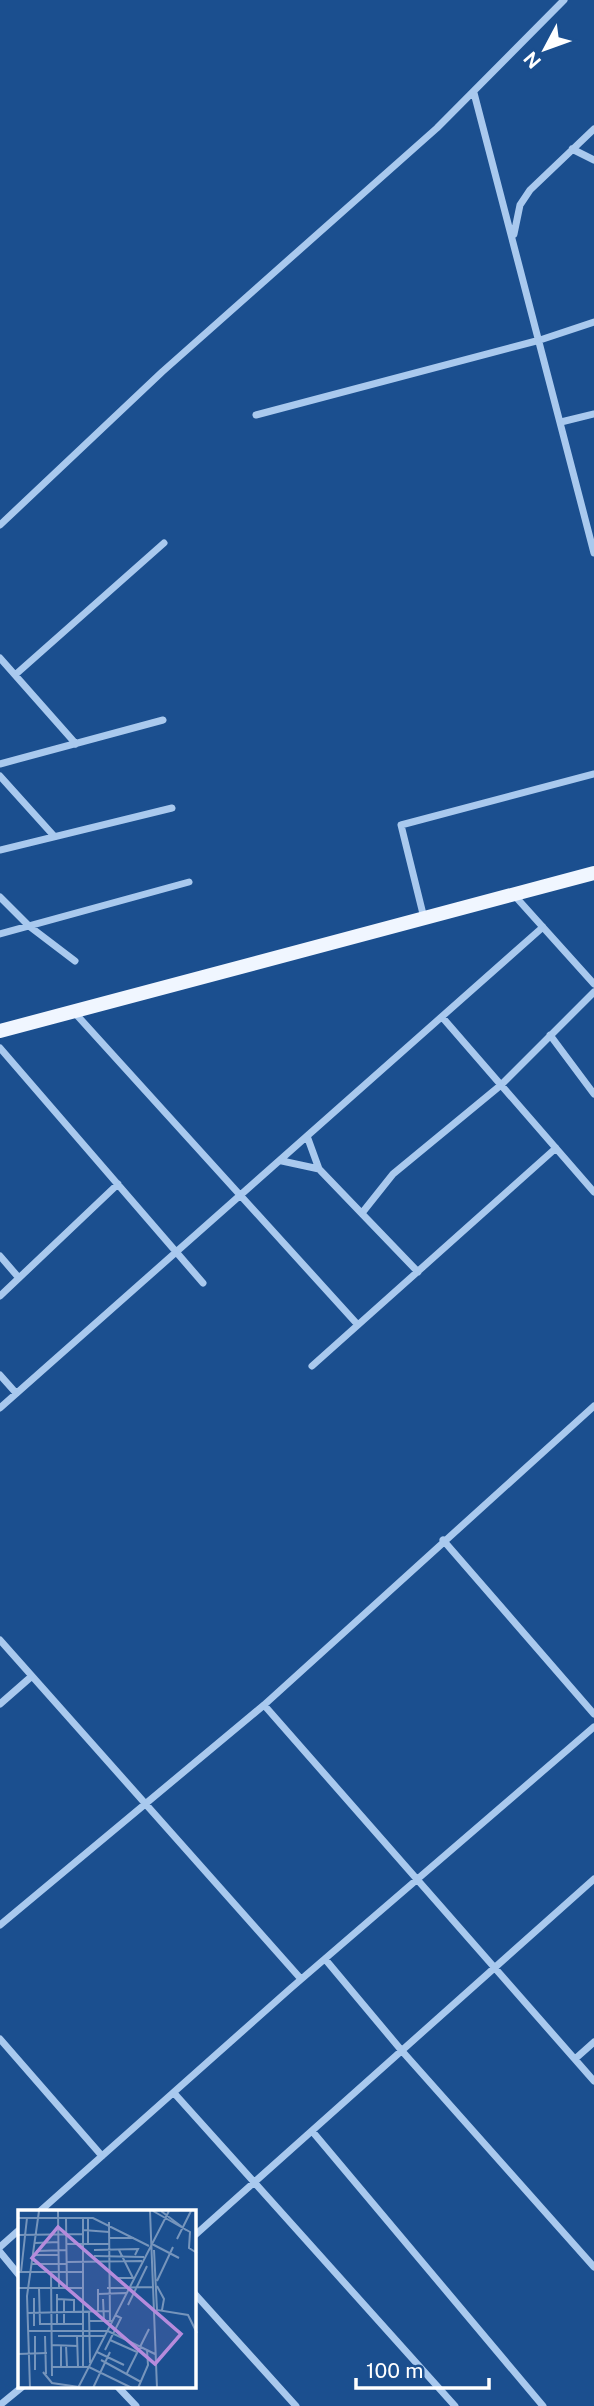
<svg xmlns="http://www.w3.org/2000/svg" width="594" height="2406" font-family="'Public Sans',sans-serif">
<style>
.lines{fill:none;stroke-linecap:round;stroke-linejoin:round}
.street{stroke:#a9c9ee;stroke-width:7}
.primary{stroke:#f0f6ff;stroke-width:14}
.inset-road{fill:none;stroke:#7695bc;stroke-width:2}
.view{fill:#b68bdc;fill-opacity:0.15;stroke:#b68bdc;stroke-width:3.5}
.inset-edge{fill:none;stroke:#fff;stroke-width:3.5}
</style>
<rect width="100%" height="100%" fill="#1b4f8f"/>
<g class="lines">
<path class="street" d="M474,93l120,460
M572,149l22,11
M514,234l6,-29 10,-15 64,-61
M256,415l284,-75 54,-18
M561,422l33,-8
M0,525l162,-153 275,-244 127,-128
M0,658l76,86
M15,675l149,-132
M0,764l163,-44
M0,776l54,60
M0,850l172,-42
M514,895l80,89
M0,897l29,29 46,35
M424,918l-23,-93 193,-51
M0,934l189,-52
M74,1012l284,313
M442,1017l152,175
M550,1035l44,59
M0,1048l203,235
M307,1136l12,33 99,103
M282,1161l37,8
M362,1213l31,-39 108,-89 93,-93
M0,1256l19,22
M0,1296l118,-112
M312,1366l244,-218
M0,1375l16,18
M0,1408l543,-481
M443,1540l151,174
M0,1640l301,339
M0,1704l32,-28
M264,1705l330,376
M0,1925l264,-220 330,-299
M325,1959l77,92 192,216
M0,2039l102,117
M575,2059l19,-17
M174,2093l281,313
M312,2131l231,275
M39,2212l252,-224 303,-261
M194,2236l400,-357
M0,2247l19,-17
M0,2252l19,23
M194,2293l102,113
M118,2387l18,19
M0,2405l22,-18"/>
<path class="primary" d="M0,1031l594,-158"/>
</g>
<g transform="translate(18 2210)">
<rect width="178" height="178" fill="#1b4f8f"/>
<path class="inset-road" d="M40,1l1,77M132,1l7,177M135,1l37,21 -1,16 8,5M143,1l25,19M0,8h75l56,28M48,8l1,70M65,8v149M70,8v26M91,12l1,99M65,20l26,2M0,25l65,-1M91,28h25M159,29l14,-28M17,33l23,-1M49,34h42M134,34l27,14M76,40l44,-1 -3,6M136,40l3,60 31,5 9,18M18,41l31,-1M14,45h27M76,46l50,1M49,52l75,-1M14,54h35M0,62h64M3,62l6,-54M33,62l1,104M97,68h18l-14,-28M139,71l16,-34M139,76l7,13 -2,11M0,78h65M21,78l1,37M89,78l46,-1M80,79v22M39,84v30M80,84l28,-1M16,88v28M39,89l17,1v12M46,89v25M85,89l1,22M110,95l19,-39M71,101l1,52M9,103l83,-2M71,111h23M22,114h43M10,121h80l47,23M17,126v34M27,126l1,38M40,126h46M59,126l1,31M92,130l27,12M33,135l27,1M43,135v22M48,135l1,22M87,140l16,-32 -6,-3M79,142l27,13M0,144l29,-1M83,150l40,22M34,157h37l43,21M25,162l9,11 27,4M109,163l22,-44M12,178l-3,-92 12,-85M60,178l91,-177M75,178l17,-36M120,178l10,-23 -1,-15"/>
<path class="view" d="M40,17l123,107 -26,30 -123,-106z"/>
<rect width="178" height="178" class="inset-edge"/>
</g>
<g transform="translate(545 49) rotate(229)" stroke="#1b4f8f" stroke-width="5" paint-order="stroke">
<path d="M0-5L12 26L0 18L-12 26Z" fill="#ffffff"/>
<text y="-10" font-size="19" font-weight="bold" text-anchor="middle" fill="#ffffff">N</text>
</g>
<path d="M356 2378v10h133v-10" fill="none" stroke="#ffffff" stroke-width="3.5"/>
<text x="366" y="2378" font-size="21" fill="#ffffff" stroke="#1b4f8f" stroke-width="5" paint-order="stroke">100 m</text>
</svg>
